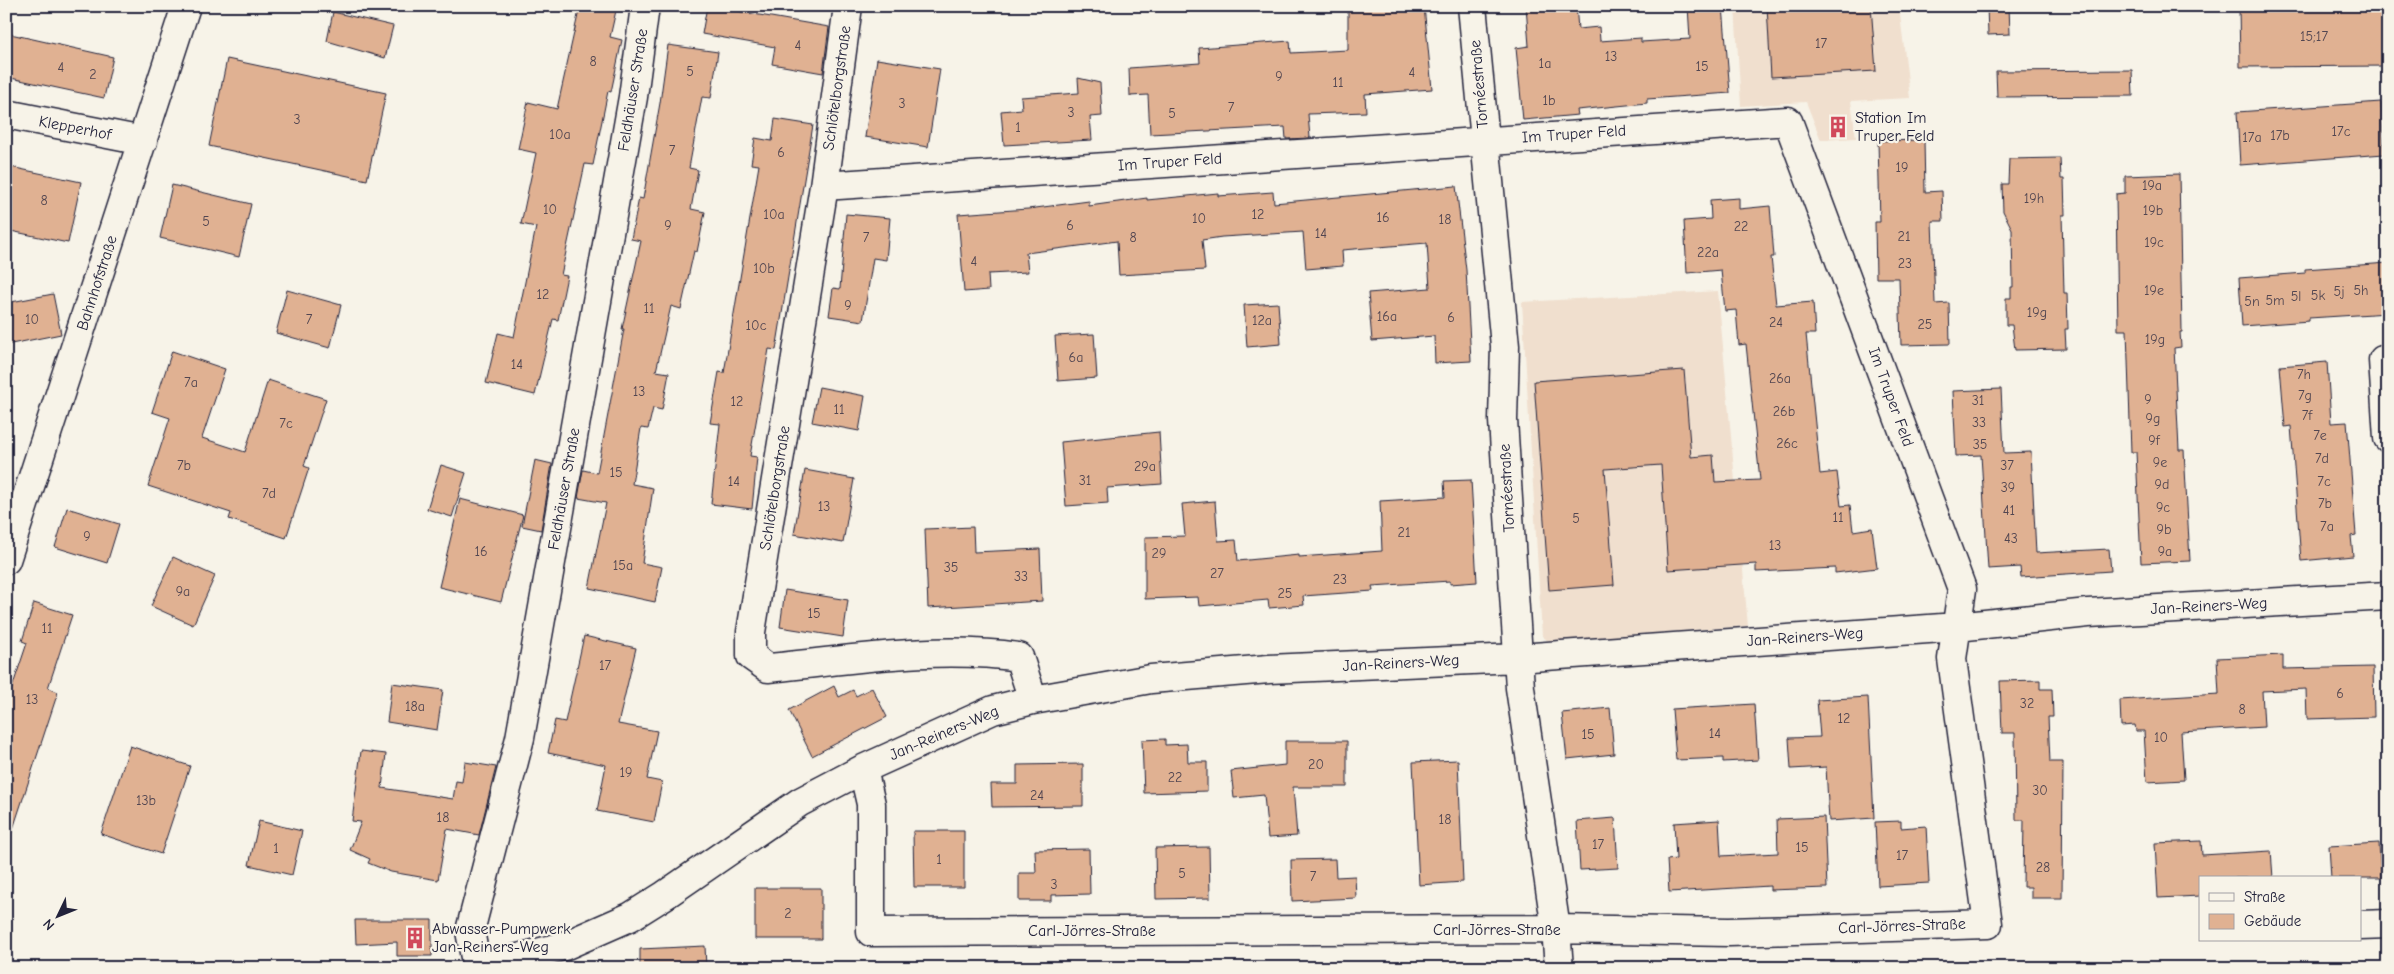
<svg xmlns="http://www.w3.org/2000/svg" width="2394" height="974" font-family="'Comic Neue',sans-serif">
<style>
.built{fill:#f0dfce}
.building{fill:#e0b192;stroke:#22223b}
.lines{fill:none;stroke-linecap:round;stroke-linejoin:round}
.minor-casing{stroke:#22223b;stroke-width:31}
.minor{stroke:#f7f3e8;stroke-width:28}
.labels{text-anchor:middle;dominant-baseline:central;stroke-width:4.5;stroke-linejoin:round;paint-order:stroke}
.number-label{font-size:14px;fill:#524651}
.street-label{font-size:16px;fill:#22223b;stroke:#f7f3e8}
.poi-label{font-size:16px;fill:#22223b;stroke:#f7f3e8;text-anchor:start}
</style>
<rect width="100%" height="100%" fill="#f7f3e8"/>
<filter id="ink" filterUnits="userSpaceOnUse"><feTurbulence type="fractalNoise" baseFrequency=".02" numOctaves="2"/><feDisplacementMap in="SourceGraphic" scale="10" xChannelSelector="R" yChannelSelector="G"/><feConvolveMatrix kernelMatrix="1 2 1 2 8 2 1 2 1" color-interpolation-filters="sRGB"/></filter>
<g filter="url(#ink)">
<path class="built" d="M1735,6h164l11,92 -59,3 5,37 -35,2 -15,-38 -65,4z
M1718,291l30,335 -200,15 -6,-5 -20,-334z"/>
<path class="building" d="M580,6h37l-7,31 12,3 -11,52 -3,-1 -15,74 -8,-1 -24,111 6,1 -9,44 -5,-1 -18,76 -49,-12 12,-50 16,4 22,-110 -15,-3 15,-71 -18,-4 10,-47 29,7z
M707,6l122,21 -6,46 -51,-9 3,-17 -73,-13z
M1348,6h76l8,83 -67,5 1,18 -58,2 2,24 -24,1 -1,-12 -135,7 -2,-39 -18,1 -1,-28 71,-5 -1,-15 64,-5 27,-2 1,12 57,-3z
M1526,6h50l2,23 21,-2 1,14 41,-3v4l49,-3 -2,-33h35l7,87 -83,6v4l-70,7 1,5 -55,5 -7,-72 13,-2z
M1767,6h104l5,65 -105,6z
M1987,6h22l1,28 -22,1z
M2239,6h149v60l-148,1z
M333,12l60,14 -8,32 -58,-17z
M6,33l107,24 -9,41 -98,-21z
M668,45l50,7 -7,46 -9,-1 -13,71 9,2 -7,39 14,3 -8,40 -3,-1 -13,58 -10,-3 -15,65 13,2 -7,37 -9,-2 -5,21 -7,-1 -9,56 21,4 -11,75 20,4 -7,35 -66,-14 17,-85 -28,-5 5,-28 14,3 27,-144h-2l19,-88 -10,-2 8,-41 4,1 17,-96z
M227,59l159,34 -19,87 -158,-34z
M877,59l63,10 -12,78 -63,-10z
M2132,70l1,26 -136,1 -1,-26z
M1078,78l22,5 2,33 -12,1 2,23 -88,5 -3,-34 21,-2 -1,-12 58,-4z
M2381,102l3,52 -144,11 -3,-53z
M775,119l38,6 -37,225 -7,-1 -19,107 7,1 -5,52 -41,-5 9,-80 -10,-1 9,-51 5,1 35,-208 -8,-1 4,-26 17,3z
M1924,140l1,52 17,-1 1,30h-11l3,83 14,-1 1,41 -49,1 -2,-67h-23l-1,-56h5l-2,-81z
M2060,158l1,21h3l1,36h-3l2,78h3l1,36h-3l1,20 -51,1 -3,-25h-6v-27h5v-11h2l-1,-58 -9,-18 -1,-27h6l1,-25z
M6,166l75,16 -13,61 -62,-13z
M2179,174l3,158h-2l1,15 -7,1 5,102h5l6,111 -49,2 -5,-111h-5l-4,-122h-9l-2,-136 9,-1v-17z
M172,185l79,19 -12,53 -79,-19z
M1456,186l10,84 5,91 -36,2 -1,-27 -62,5 -4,-48 62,-5 -3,-45 -85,7 1,16 -37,3 -3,-37 -81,5 -20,3 3,30 -86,5 -2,-34 -91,12 2,19 -40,2 1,16 -25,2 -6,-78 70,-5 61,-8v5l58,-8v2l71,-7v3l55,-4 1,11z
M1739,198v11l31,-3 4,51h-3l5,48 37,-3 2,32h-9l14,140 17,-2 4,34 9,-1 3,26 19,-3 5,40 -42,5v-5l-79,4v-8l-88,6 -7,-105 -56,4 9,116 -65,5 -15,-209 150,-11 7,87 22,-2 2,27 45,-2 -14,-136 -7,1 -3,-35 -11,1 -4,-41 -34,3 -3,-52 27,-2 -1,-19z
M846,214l44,4 -4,42 -13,-2 -10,63 -34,-5 4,-28 7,1z
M2388,263v50l-79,5v3l-67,5 -3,-48 66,-5v-4z
M287,290l54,15 -11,43 -54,-15z
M53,294l8,40 -55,11v-42z
M1278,303l3,41 -34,3 -3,-42z
M1094,334l3,44 -39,3 -3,-45z
M172,351l53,18 -23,69 43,14 23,-72 58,19 -22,67 5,2 -23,70 -57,-19 2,-6 -83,-27 22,-68 -18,-6z
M2327,362l4,61 16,-1 9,113 -5,1 2,20 -52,5 -10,-135 -6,1 -5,-61z
M819,387l46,9 -6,35 -47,-9z
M2001,389l3,64 27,-1 5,101 73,-4 2,22 -90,6 -1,-10 -32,2 -7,-114 -25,1 -3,-65z
M1159,432l3,52 -55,4 1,15 -42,3 -5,-64z
M535,460l17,4 -11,66 -19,-4z
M441,465l25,8 -14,44 -25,-8z
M805,470l49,9 -11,64 -49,-9z
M1471,480l6,102 -27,2v-3l-78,5 1,5 -70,5 1,9 -35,3 -1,-8 -69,6 -1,-9 -53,2v-62l40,-1 -3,-32 33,-3 3,40 18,-1 2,21 61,-6v2l83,-6 -2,-50 65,-4 -1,-16z
M460,499l63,16 -22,87 -62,-15z
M67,508l52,16 -12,39 -52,-16z
M973,527l1,25 66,-3 2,52 -114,7 -3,-79z
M173,557l42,19 -22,49 -42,-19z
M785,590l63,10 -5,37 -63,-10z
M34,603l38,12 -24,73 10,4 -47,143 -5,-1v-128l21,-63 -5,-2z
M584,636l52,12 -18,76 39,7 -10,48 15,3 -8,40 -57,-11 9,-46 -58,-12 7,-33 10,2z
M2283,655v14l90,-2 1,50 -67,2 -1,-30 -44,2 2,36 -83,5 3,48 -37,2 -3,-51h-8l-1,-6 -14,1 -1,-26 99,-6 -2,-36z
M2040,680v9h12l1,28h-5l2,45h13l-1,136h-31v-11h-8l1,-67h-8l-1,-87h-13l-2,-52z
M392,683l51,7 -6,40 -50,-8z
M834,686l5,11 14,-7 3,6 16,-8 15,29 -75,39 -23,-46z
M1868,697l6,121 -45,3 -3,-54 -35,2 -2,-31 31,-1 -3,-37z
M1754,704l4,56 -35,2v-4l-47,2 -4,-51z
M1610,708l4,46 -47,5 -5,-46z
M1165,739v6l22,-1 1,18h19v29l-63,2 -2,-53z
M1285,741h62v46h-54l4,49 -29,2 -4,-43 -30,3 -3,-27 54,-6z
M130,746l60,20 -29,88 -60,-20z
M361,751l25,3 -4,34 71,11 3,-18 6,1 3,-20 31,5 -17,68 -32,-6 -9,51 -47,-8 -23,-9 2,-4 -20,-9 11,-28 -9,-1z
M1458,760l5,122 -44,3 -6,-123z
M1083,764v42l-91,1 -1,-23h26v-19z
M1824,817l3,71 -57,2v-4l-101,6 -2,-32 9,-1 -2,-36 45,-3 2,36 57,-3 -1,-34z
M1615,818l3,50 -38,2 -3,-49z
M259,821l43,10 -10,44 -43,-10z
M1901,821v7l25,-2 3,57 -51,3 -3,-64z
M913,831h51v56h-50z
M2201,841l1,14 69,-4 2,27h-73v18l-42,2 -3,-55z
M2379,843l2,35h-50l-2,-32z
M1209,847l1,51 -54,1 -1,-51z
M1089,849l1,45 -39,1v6h-32v-28h17l-1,-23z
M1335,859l1,18 19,-1 1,22 -64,3 -1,-41z
M755,888h66v51h-66z
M355,920h77v36h-35v-14l-41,2z
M705,946l1,22h-66v-19z"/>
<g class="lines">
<g class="minor-casing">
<path id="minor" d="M848,6l-24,180 -73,446v24l17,12c83,-8 167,-23 251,-11l14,43
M1472,6l33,340 -2,74 17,268 36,241 3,39
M6,114l137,27
M824,186l964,-65 174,468 -10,70 36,265 -259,8 -173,-3 -685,3v-128l-8,-35
M2383,360l5,78
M6,560l180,-554
M2360,925l28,-1
M477,968l-7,-37 50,-193 113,-641 12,-91
M480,968l84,-22 66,-29 35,-22 135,-93 63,-33 130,-59 40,-10 118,-21 118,-10 248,-11 440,-31 131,-14 300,-17"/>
</g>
<use href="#minor" class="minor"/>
</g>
</g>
<defs>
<g id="building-bare" transform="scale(1.725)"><path d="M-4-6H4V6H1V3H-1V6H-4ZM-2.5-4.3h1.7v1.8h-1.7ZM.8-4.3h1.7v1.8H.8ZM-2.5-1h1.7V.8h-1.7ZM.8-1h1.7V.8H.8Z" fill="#d1495b" stroke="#f7f3e8" stroke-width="2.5" paint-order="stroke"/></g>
</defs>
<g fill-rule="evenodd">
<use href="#building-bare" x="1838" y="127"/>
<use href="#building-bare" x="415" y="938"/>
</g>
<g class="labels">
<g class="number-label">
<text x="2314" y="36">15;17</text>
<text x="1821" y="43">17</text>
<text x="798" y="45">4</text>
<text x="1611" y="56">13</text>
<text x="593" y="61">8</text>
<text x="1545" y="63">1a</text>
<text x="1702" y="66">15</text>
<text x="61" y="67">4</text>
<text x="690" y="71">5</text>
<text x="1412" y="72">4</text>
<text x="93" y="74">2</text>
<text x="1279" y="76">9</text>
<text x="1338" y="82">11</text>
<text x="1549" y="100">1b</text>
<text x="902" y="103">3</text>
<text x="1231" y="107">7</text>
<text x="1071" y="112">3</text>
<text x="1172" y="113">5</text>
<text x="297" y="119">3</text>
<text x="1018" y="127">1</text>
<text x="2341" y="131">17c</text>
<text x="560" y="134">10a</text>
<text x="2280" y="135">17b</text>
<text x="2252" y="137">17a</text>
<text x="672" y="150">7</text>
<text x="781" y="152">6</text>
<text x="1902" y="167">19</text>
<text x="2152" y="185">19a</text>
<text x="2034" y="198">19h</text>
<text x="44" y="200">8</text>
<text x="550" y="209">10</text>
<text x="2153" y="210">19b</text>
<text x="774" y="214">10a</text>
<text x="1258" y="214">12</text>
<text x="1383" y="217">16</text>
<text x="1199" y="218">10</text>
<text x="1445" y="219">18</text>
<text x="206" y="221">5</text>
<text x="668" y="225">9</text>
<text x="1070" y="225">6</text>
<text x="1741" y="226">22</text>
<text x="1321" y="233">14</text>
<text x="1904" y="236">21</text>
<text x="866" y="237">7</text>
<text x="1133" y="237">8</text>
<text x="2154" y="242">19c</text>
<text x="1708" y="252">22a</text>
<text x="974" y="261">4</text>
<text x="1905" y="263">23</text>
<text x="764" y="268">10b</text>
<text x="2154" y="290">19e</text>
<text x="2361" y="290">5h</text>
<text x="2339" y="291">5j</text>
<text x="543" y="294">12</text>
<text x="2318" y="295">5k</text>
<text x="2296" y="296">5l</text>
<text x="2275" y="300">5m</text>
<text x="2252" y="301">5n</text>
<text x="848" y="305">9</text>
<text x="649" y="308">11</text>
<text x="2037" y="312">19g</text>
<text x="1387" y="316">16a</text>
<text x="1451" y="317">6</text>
<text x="32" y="319">10</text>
<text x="309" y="319">7</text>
<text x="1262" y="320">12a</text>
<text x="1776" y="322">24</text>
<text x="1925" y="324">25</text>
<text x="756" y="325">10c</text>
<text x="2155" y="339">19g</text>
<text x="1076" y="357">6a</text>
<text x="517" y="364">14</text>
<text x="2304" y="374">7h</text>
<text x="1780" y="378">26a</text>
<text x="191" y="382">7a</text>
<text x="639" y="391">13</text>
<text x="2305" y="395">7g</text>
<text x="2148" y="399">9</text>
<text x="1978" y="400">31</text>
<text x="737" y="401">12</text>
<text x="839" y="409">11</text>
<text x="1784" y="411">26b</text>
<text x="2307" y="415">7f</text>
<text x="2153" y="418">9g</text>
<text x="1979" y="422">33</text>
<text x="286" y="423">7c</text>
<text x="2320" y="435">7e</text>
<text x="2154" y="440">9f</text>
<text x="1787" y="443">26c</text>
<text x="1980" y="444">35</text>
<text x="2322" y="458">7d</text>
<text x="2160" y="462">9e</text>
<text x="184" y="465">7b</text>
<text x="2007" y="465">37</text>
<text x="1145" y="466">29a</text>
<text x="616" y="472">15</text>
<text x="1085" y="480">31</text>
<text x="734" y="481">14</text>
<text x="2324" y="481">7c</text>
<text x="2162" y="484">9d</text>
<text x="2008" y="487">39</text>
<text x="269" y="493">7d</text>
<text x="2325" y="503">7b</text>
<text x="824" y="506">13</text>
<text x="2163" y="507">9c</text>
<text x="2009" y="510">41</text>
<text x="1838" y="517">11</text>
<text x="1576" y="518">5</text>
<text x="2327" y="526">7a</text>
<text x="2164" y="529">9b</text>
<text x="1404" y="532">21</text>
<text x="87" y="536">9</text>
<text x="2011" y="538">43</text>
<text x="1775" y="545">13</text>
<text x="481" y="551">16</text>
<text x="2165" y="551">9a</text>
<text x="1159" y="553">29</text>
<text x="623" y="565">15a</text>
<text x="951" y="567">35</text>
<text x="1217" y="573">27</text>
<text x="1021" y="576">33</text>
<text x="1340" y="579">23</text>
<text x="183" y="591">9a</text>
<text x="1285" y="593">25</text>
<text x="814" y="613">15</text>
<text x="47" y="628">11</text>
<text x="605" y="665">17</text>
<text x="2340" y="693">6</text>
<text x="32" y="699">13</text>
<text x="2027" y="703">32</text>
<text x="415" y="706">18a</text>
<text x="2242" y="709">8</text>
<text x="1844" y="718">12</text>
<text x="1715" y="733">14</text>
<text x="1588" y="734">15</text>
<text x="2161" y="737">10</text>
<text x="1316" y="764">20</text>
<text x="626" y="772">19</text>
<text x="1175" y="777">22</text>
<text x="2040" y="790">30</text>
<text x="1037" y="795">24</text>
<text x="146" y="800">13b</text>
<text x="443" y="817">18</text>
<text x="1445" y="819">18</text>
<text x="1598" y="844">17</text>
<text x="1802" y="847">15</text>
<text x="276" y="848">1</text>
<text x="1902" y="855">17</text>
<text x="939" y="859">1</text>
<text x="2043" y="867">28</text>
<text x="1182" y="873">5</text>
<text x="1313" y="876">7</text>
<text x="1054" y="884">3</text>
<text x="788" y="913">2</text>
</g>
<g class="street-label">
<text transform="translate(1479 84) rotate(-95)">Tornéestraße</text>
<text transform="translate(837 88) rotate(-82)">Schlötelborgstraße</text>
<text transform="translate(633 90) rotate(-81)">Feldhäuser Straße</text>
<text transform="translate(75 128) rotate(11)">Klepperhof</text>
<text transform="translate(1574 134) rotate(-4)">Im Truper Feld</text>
<text transform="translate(1170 162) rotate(-4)">Im Truper Feld</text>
<text transform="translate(97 283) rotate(-72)">Bahnhofstraße</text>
<text transform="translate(1891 397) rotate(70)">Im Truper Feld</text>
<text transform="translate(775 488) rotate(-81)">Schlötelborgstraße</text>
<text transform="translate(1507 488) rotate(-93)">Tornéestraße</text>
<text transform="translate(564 489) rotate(-80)">Feldhäuser Straße</text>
<text transform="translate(2209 606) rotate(-3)">Jan-Reiners-Weg</text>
<text transform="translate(1805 637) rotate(-4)">Jan-Reiners-Weg</text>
<text transform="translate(1401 663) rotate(-3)">Jan-Reiners-Weg</text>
<text transform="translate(944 733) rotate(-23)">Jan-Reiners-Weg</text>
<text transform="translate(1902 926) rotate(-2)">Carl-Jörres-Straße</text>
<text x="1497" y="930">Carl-Jörres-Straße</text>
<text x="1092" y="931">Carl-Jörres-Straße</text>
</g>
<g class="poi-label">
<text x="1855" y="118">Station Im<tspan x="1855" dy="18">Truper Feld</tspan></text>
<text x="432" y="929">Abwasser-Pumpwerk<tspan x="432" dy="18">Jan-Reiners-Weg</tspan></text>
</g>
</g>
<rect width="2394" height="974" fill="none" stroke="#f7f3e8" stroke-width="25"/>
<rect x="12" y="12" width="2369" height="949" fill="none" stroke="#22223b" stroke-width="2" filter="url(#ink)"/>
<rect x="2199" y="876" width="162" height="65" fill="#f7f3e8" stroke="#a29fa3"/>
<rect x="2209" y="893" width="25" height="8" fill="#f7f3e8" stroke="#a29fa3"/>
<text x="2244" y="902" font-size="15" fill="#22223b">Straße</text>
<rect x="2209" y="914" width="25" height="15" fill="#e0b192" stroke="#a29fa3"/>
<text x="2244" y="926" font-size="15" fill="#22223b">Gebäude</text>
<g transform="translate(58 916) rotate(227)" stroke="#f7f3e8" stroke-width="4" paint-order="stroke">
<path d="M0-4L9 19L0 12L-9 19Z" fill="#22223b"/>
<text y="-8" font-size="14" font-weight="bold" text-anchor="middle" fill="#22223b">N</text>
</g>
</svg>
